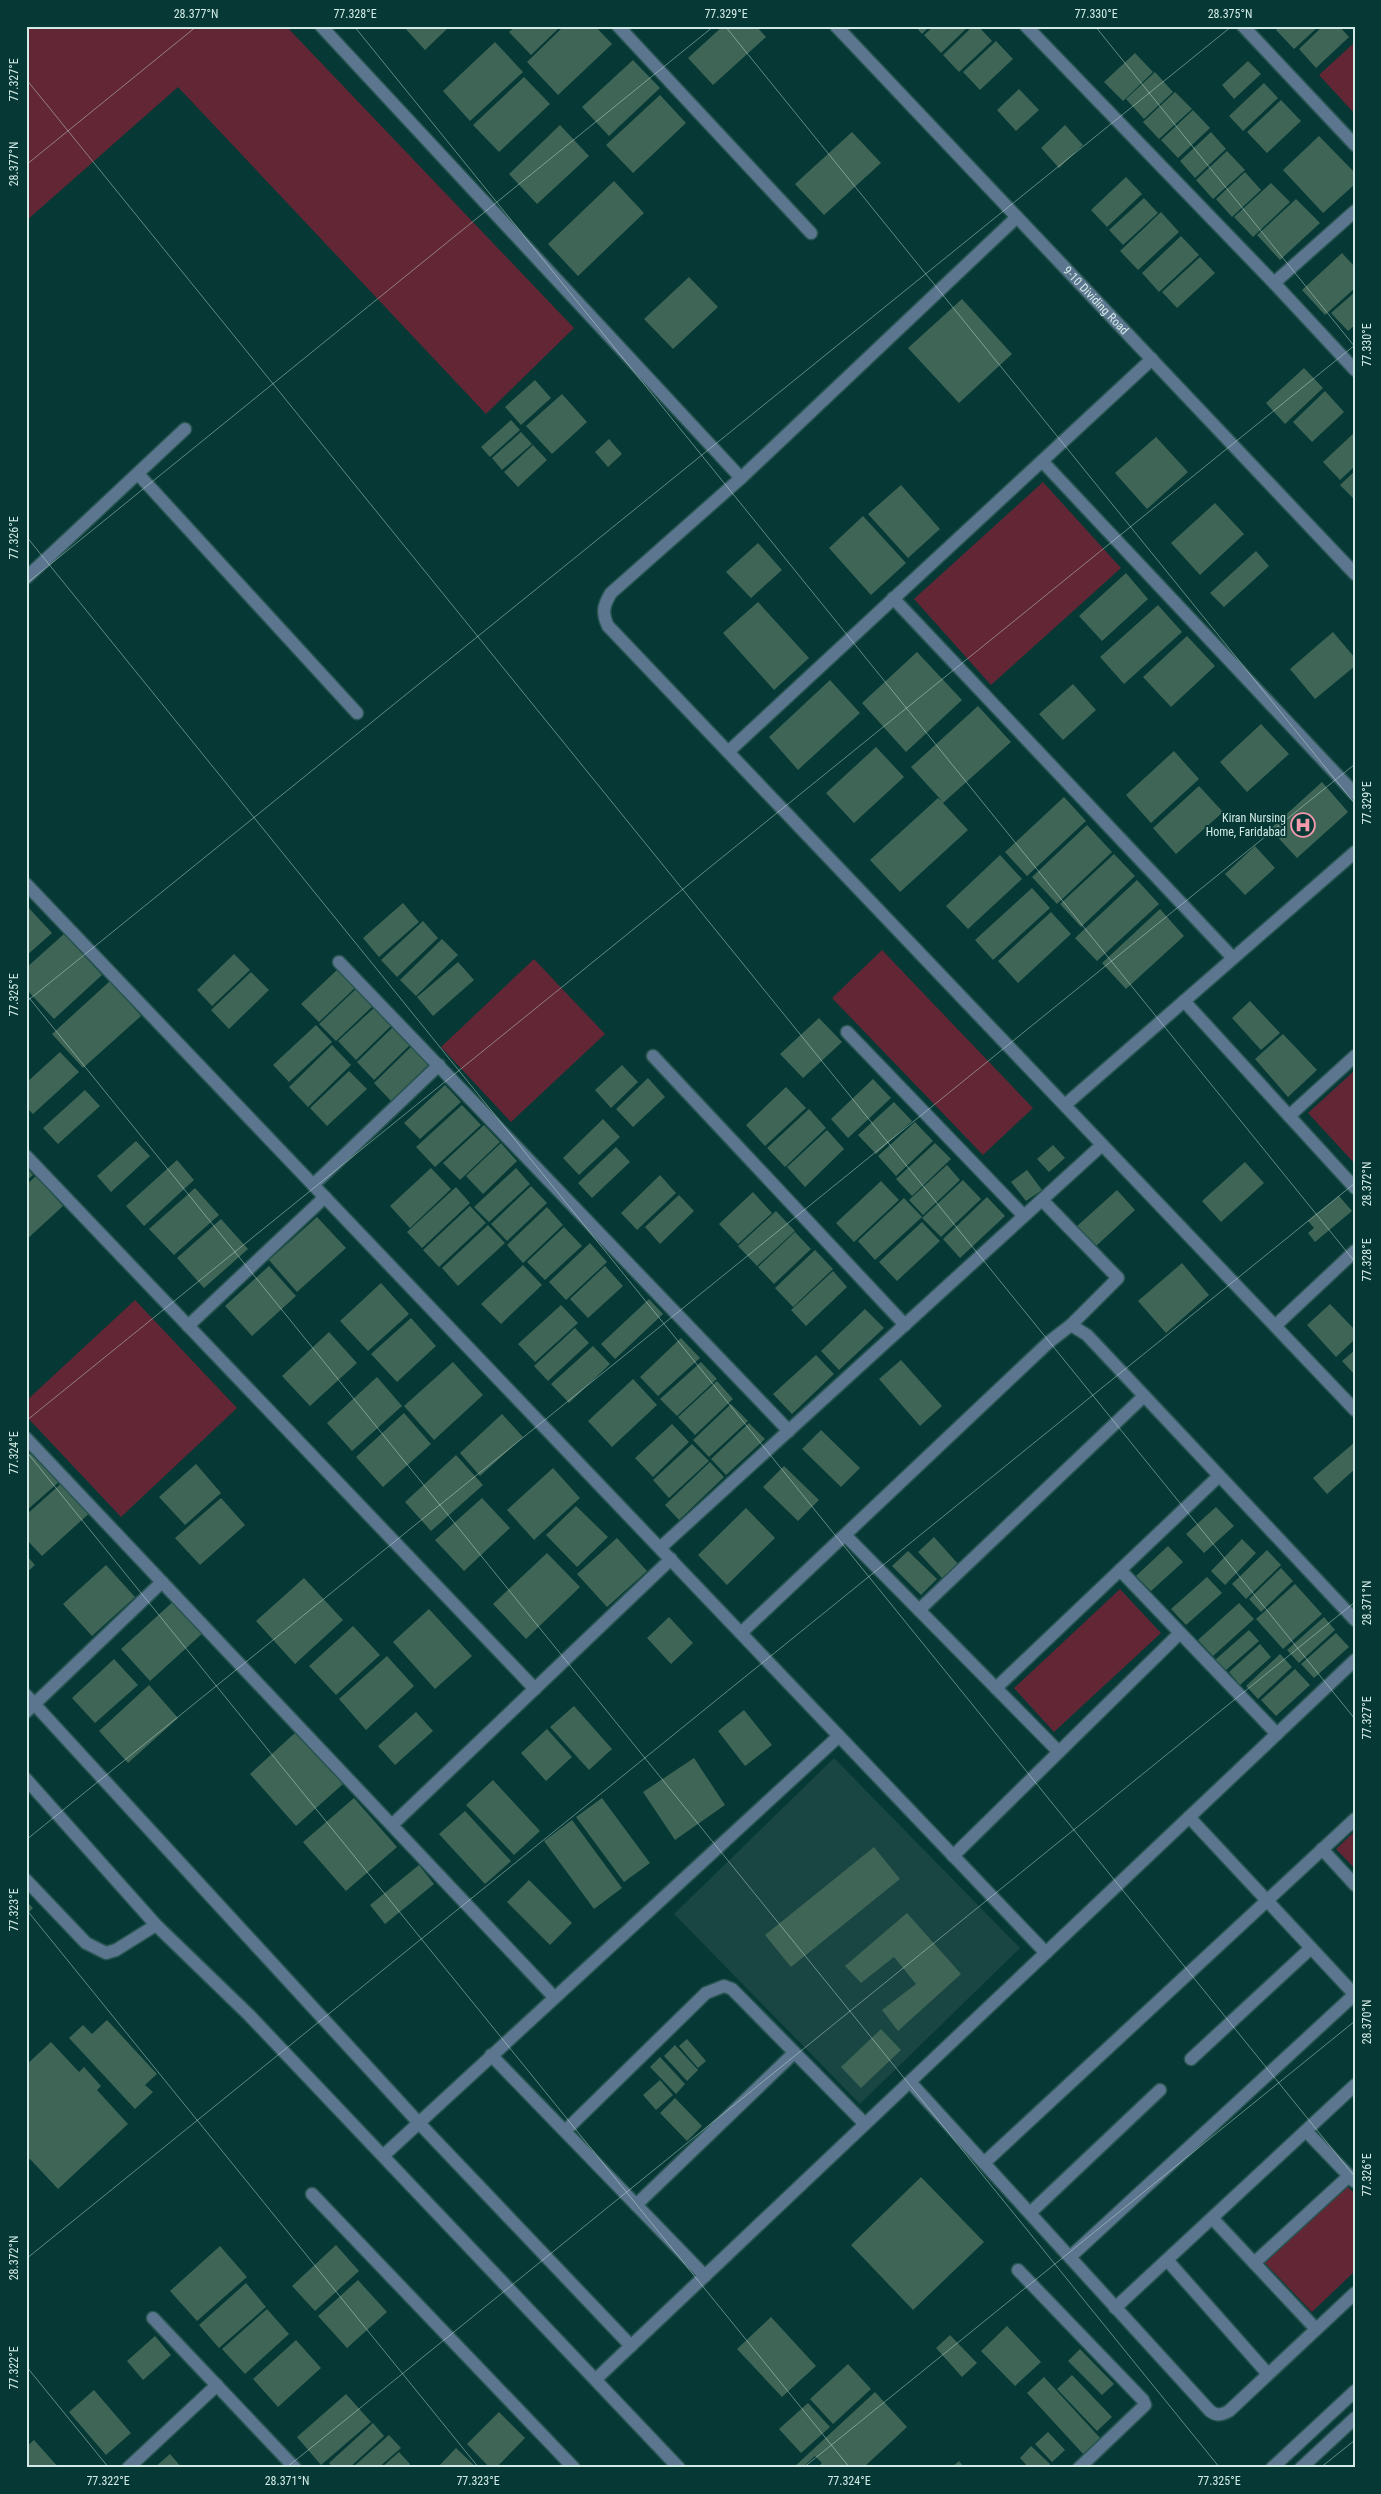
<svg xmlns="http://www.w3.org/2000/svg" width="1381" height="2494" font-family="'Roboto Condensed',sans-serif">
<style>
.built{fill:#194542}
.green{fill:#622635}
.building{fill:#3f6556}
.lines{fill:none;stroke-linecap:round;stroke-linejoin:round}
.minor-casing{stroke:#275551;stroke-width:15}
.minor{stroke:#5c768f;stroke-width:12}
.ticks{fill:none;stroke:#d3ebe7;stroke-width:1;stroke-opacity:0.45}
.labels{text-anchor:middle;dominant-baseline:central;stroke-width:4;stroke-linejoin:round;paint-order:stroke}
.street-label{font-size:12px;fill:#d3ebe7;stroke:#063935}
.poi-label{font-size:12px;fill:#d3ebe7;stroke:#063935;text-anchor:end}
.neatline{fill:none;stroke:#d3ebe7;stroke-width:2}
.ticks-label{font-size:12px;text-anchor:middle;fill:#d3ebe7}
</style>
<rect width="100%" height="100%" fill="#063935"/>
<path class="built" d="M834,1758l186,190 -160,156 -186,-190z"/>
<path class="green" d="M26,26h260l288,302 -88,86 -308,-327 -152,134z
M1355,42v72l-36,-39z
M1043,482l78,86 -130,117 -77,-86z
M882,950l151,158 -50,47 -151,-157z
M534,959l71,75 -94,88 -70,-75z
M1355,1070v94l-47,-51z
M135,1300l102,108 -116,109 -95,-101v-15z
M1120,1589l41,44 -107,99 -40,-44z
M1355,1831v38l-19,-20z
M1346,2185l9,9v77l-43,41 -47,-49z"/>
<path class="building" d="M403,26h47l-25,24z
M516,26h45l-30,29 -22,-23z
M564,26h31l17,18 -54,51 -31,-33z
M723,26h33l10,11 -53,48 -25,-27z
M915,26h15l-8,8z
M934,26h35l-28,27 -17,-18z
M973,26h5l14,15 -33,31 -16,-17z
M1280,26h39l-25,23 -18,-19z
M1323,26h16l10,11 -33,31 -17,-19z
M996,41l17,18 -33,31 -17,-18z
M495,42l28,30 -53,49 -27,-30z
M1135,53l18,19 -30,29 -19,-19z
M633,60l27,28 -51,48 -27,-29z
M1248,61l13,13 -27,25 -12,-14z
M1155,72l18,20 -29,27 -18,-20z
M524,77l26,27 -51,48 -26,-27z
M1264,83l14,15 -35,33 -14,-15z
M1019,89l20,21 -23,21 -19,-21z
M1175,92l17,17 -33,30 -16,-17z
M660,95l26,28 -53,50 -27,-28z
M1281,100l20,21 -34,32 -20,-21z
M1193,110l17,18 -32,30 -17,-18z
M560,125l29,31 -52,48 -28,-30z
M1065,125l18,20 -24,23 -18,-20z
M852,132l29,31 -57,52 -29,-31z
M1211,132l15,17 -31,29 -15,-17z
M1319,136l36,37v11l-32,29 -40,-43z
M1227,151l18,19 -32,29 -17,-19z
M1245,172l16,18 -29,27 -16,-18z
M1126,177l16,17 -35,33 -16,-17z
M614,181l30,32 -66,63 -30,-32z
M1271,183l19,19 -37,35 -19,-20z
M1144,198l14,15 -35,32 -14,-15z
M1296,199l24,24 -40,37 -23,-25z
M1161,212l18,20 -41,38 -18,-19z
M1181,236l18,19 -40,37 -17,-19z
M1342,253l13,14v21l-30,27 -23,-25z
M1200,257l15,16 -38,35 -15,-16z
M689,277l29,30 -45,42 -29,-30z
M1355,292v33l-7,6 -17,-18z
M962,299l50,55 -53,49 -51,-55z
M1304,368l19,20 -38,36 -19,-21z
M535,380l16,18 -30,27 -16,-18z
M1325,391l19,21 -32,30 -19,-20z
M562,394l25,28 -35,32 -26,-28z
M511,420l9,10 -30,27 -9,-10z
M521,432l11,12 -30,26 -10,-12z
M1355,432v34l-15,14 -17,-18z
M1156,437l32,35 -41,37 -32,-36z
M609,439l13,15 -14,13 -13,-15z
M533,445l14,15 -29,27 -14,-15z
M1355,471v29l-15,-15z
M901,485l39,44 -32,29 -40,-44z
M1215,503l29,31 -44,41 -29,-32z
M863,516l43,47 -35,32 -42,-47z
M758,543l24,27 -31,28 -25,-26z
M1256,551l13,15 -45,41 -14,-14z
M1126,573l22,26 -46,42 -23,-25z
M758,602l51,56 -35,32 -51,-57z
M1158,605l24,27 -58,52 -24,-27z
M1333,632l22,26v8l-40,33 -25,-30z
M1187,636l28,30 -44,41 -28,-30z
M917,652l45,48 -56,52 -44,-49z
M830,680l30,33 -62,57 -29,-33z
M1073,684l23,26 -33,30 -24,-26z
M978,706l33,36 -68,61 25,27 -68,62 -30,-32 68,-62 4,3 -31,-34z
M1261,724l28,30 -42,38 -27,-30z
M876,747l28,30 -50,46 -28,-30z
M1174,751l25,28 -48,44 -25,-28z
M1322,782l26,30 -51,46 -27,-29z
M1199,786l24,26 -47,42 -23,-26z
M1064,797l22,24 -59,55 -22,-24z
M1087,825l25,27 -55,52 -25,-27z
M1255,846l20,22 -30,27 -20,-21z
M1114,854l21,22 -54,51 -21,-23z
M1000,855l22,24 -54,50 -22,-23z
M1137,880l22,24 -62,57 -22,-23z
M1032,888l18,20 -57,52 -18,-20z
M403,903l16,19 -40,35 -16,-19z
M26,905l26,28 -26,23z
M1160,909l24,27 -58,53 -24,-26z
M1051,912l20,22 -53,49 -20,-22z
M423,921l15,17 -41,39 -16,-17z
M64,934l38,41 -48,44 -28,-30v-21z
M442,939l16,16 -42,41 -16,-16z
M234,954l16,16 -38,36 -15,-16z
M458,962l16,18 -41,36 -16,-19z
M339,968l18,18 -38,36 -18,-18z
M251,972l18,18 -40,39 -18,-19z
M110,981l31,35 -58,52 -31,-34z
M358,987l17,17 -39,37 -17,-17z
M1250,1001l30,32 -19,17 -29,-32z
M375,1007l17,18 -36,35 -18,-19z
M819,1018l23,24 -39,36 -23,-24z
M316,1025l16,17 -43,40 -16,-17z
M393,1027l17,18 -36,35 -17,-18z
M1283,1034l34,36 -29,27 -33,-38z
M332,1045l19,20 -43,42 -19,-20z
M413,1045l17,18 -39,38 -17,-18z
M60,1052l19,20 -46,42 -7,-7v-24z
M622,1065l16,17 -27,26 -16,-18z
M349,1071l18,18 -40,37 -17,-18z
M648,1078l17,19 -32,30 -17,-18z
M873,1079l18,19 -43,40 -17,-19z
M445,1085l16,17 -41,37 -16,-16z
M786,1087l20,21 -41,38 -19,-21z
M85,1090l15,16 -42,38 -15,-16z
M894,1102l18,19 -36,33 -18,-19z
M462,1105l19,20 -46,42 -19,-20z
M809,1109l17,19 -41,39 -18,-19z
M603,1119l17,18 -41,38 -16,-17z
M915,1122l18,19 -37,35 -18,-20z
M484,1125l16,17 -40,38 -17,-17z
M827,1130l17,19 -39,38 -18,-20z
M136,1141l14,15 -39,36 -14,-16z
M501,1143l16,18 -34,33 -17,-18z
M935,1143l16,16 -39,37 -16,-17z
M1053,1145l12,13 -16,14 -12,-13z
M616,1147l14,15 -38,36 -14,-15z
M177,1160l17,20 -50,46 -18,-20z
M1245,1162l19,21 -43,39 -19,-21z
M947,1165l13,15 -37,35 -14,-15z
M26,1167l7,8 -7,6z
M431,1168l20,21 -41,39 -20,-22z
M516,1168l14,16 -41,38 -15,-15z
M1027,1170l15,20 -16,11 -15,-19z
M660,1175l16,18 -39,37 -16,-17z
M36,1176l27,30 -37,34v-55z
M963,1180l18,19 -40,38 -19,-19z
M881,1181l18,19 -45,42 -18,-19z
M531,1186l16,17 -40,38 -16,-17z
M456,1187l14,16 -48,45 -15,-16z
M195,1188l24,27 -45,40 -25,-26z
M1117,1190l18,20 -40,37 -19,-20z
M753,1192l19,21 -34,31 -19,-20z
M679,1195l15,16 -34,33 -15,-17z
M1339,1196l13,15 -37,31 -7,-9 6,-5 -6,-7z
M987,1197l18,19 -45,42 -17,-19z
M904,1198l18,19 -47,43 -17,-19z
M470,1206l16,17 -47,44 -16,-17z
M547,1207l16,18 -40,38 -16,-18z
M776,1211l19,20 -38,35 -19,-20z
M317,1217l29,31 -49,44 -28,-32z
M221,1219l27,30 -44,39 -27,-30z
M922,1222l18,19 -43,40 -18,-19z
M488,1225l17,18 -47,43 -16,-18z
M564,1227l18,19 -37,34 -18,-18z
M795,1232l16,17 -37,35 -16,-17z
M590,1243l17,19 -41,38 -17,-18z
M815,1250l18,19 -40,38 -18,-19z
M1182,1263l27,32 -43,38 -28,-32z
M523,1265l19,20 -41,39 -20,-20z
M269,1266l27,30 -44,40 -27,-30z
M605,1266l18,20 -35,32 -18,-19z
M833,1271l14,16 -41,39 -15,-16z
M381,1283l28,31 -41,37 -28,-30z
M649,1299l14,15 -48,45 -14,-15z
M1330,1304l25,26v9l-19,18 -29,-32z
M561,1305l17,18 -43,39 -17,-18z
M865,1309l19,19 -45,42 -18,-19z
M411,1318l25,28 -39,36 -26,-28z
M575,1328l14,15 -41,38 -14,-15z
M329,1332l28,31 -47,43 -28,-30z
M681,1338l19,20 -42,38 -18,-19z
M593,1346l17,18 -41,39 -18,-19z
M1355,1350v25l-13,-14z
M816,1355l18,19 -42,40 -19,-20z
M901,1360l41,46 -22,20 -41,-47z
M453,1362l30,33 -49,45 -30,-34z
M701,1362l16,17 -40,37 -17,-17z
M377,1377l25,29 -50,45 -25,-28z
M633,1379l24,26 -45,42 -24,-26z
M717,1381l16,18 -38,36 -17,-18z
M731,1404l17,17 -39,36 -16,-17z
M404,1413l27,31 -48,43 -27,-30z
M502,1414l21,23 -43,39 -20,-23z
M749,1423l16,16 -39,36 -15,-16z
M672,1424l17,18 -36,35 -18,-19z
M821,1430l39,38 -19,19 -39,-38z
M1355,1442v27l-28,25 -14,-16z
M692,1444l17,17 -40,37 -16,-18z
M33,1451l27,30 -34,30v-54z
M456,1455l27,30 -52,46 -26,-29z
M710,1462l14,15 -45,43 -14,-15z
M196,1464l25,29 -36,32 -26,-28z
M784,1466l35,34 -21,21 -35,-34z
M553,1468l27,30 -46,42 -27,-30z
M65,1480l28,30 -51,46 -16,-17v-24z
M221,1498l24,27 -45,40 -25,-27z
M482,1498l28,30 -46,43 -29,-31z
M576,1506l32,31 -31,30 -31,-32z
M1216,1507l18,19 -30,27 -18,-19z
M746,1508l29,30 -48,47 -29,-30z
M934,1537l25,28 -16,14 -25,-27z
M617,1538l30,33 -40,36 -30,-33z
M1242,1539l14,14 -31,32 -14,-14z
M1168,1546l15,16 -32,29 -15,-15z
M1267,1550l14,15 -35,34 -14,-15z
M908,1551l29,28 -16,16 -29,-29z
M547,1553l33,34 -54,52 -33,-35z
M26,1555l9,10 -9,8z
M106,1565l29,32 -43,39 -29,-32z
M1281,1568l12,13 -32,31 -12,-13z
M1207,1577l15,16 -36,32 -15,-16z
M304,1578l39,42 -48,44 -39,-43z
M1295,1584l27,30 -39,35 -27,-30z
M176,1599l29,32 -55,50 -29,-32z
M1239,1603l15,16 -41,37 -15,-16z
M429,1609l43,47 -37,33 -42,-47z
M669,1617l24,26 -22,21 -24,-26z
M1324,1617l11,13 -36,33 -12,-13z
M353,1626l27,29 -44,40 -27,-29z
M1249,1630l10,11 -34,30 -10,-11z
M1336,1633l13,14 -35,31 -13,-14z
M1260,1644l11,13 -31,28 -11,-13z
M1280,1654l12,13 -34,32 -12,-13z
M387,1656l27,30 -48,44 -27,-31z
M114,1659l24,26 -43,38 -23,-25z
M1295,1669l15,16 -34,31 -15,-16z
M149,1685l29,33 -50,45 -29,-32z
M574,1706l38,43 -23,21 -39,-43z
M744,1710l28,35 -27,21 -27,-35z
M416,1712l17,19 -38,34 -17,-19z
M547,1729l25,28 -26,24 -25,-28z
M296,1732l47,52 -47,42 -46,-52z
M694,1758l31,47 -50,35 -32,-48z
M493,1780l47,51 -26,24 -48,-50z
M354,1798l43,49 -51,44 -43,-49z
M602,1798l48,65 -26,19 -48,-65z
M465,1811l46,50 -26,23 -46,-50z
M572,1820l50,68 -28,21 -50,-68z
M874,1847l26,32 -109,88 -26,-32z
M419,1865l15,19 -49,40 -15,-19z
M529,1880l43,43 -22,22 -43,-43z
M26,1901l7,7 -7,7z
M907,1913l54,61 -63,57 -16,-21 34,-26 -22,-27 -33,26 -16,-17z
M107,2020l50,54 -12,11 8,7 -18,17 -66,-71 14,-13 9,9z
M881,2029l20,21 -40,38 -20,-21z
M687,2039l19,22 -8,7 -19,-22z
M51,2042l28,30 5,-5 17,19 -4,4 31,34 -70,65 -28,-30 -4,3v-97z
M675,2045l23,25 -11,11 -23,-25z
M660,2057l25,27 -9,10 -26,-27z
M660,2080l13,15 -17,15 -13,-15z
M675,2098l27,28 -15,15 -27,-28z
M921,2177l63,65 -71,68 -62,-65z
M336,2245l23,26 -44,40 -23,-25z
M220,2246l27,31 -50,44 -27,-30z
M358,2280l29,32 -40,36 -29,-32z
M246,2283l20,24 -47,41 -20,-23z
M267,2309l22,25 -44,40 -23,-25z
M771,2317l45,49 -34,31 -45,-48z
M1007,2326l34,36 -26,24 -34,-35z
M950,2335l27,28 -15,14 -26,-29z
M155,2336l16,19 -28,25 -16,-19z
M296,2340l25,28 -43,39 -25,-28z
M1080,2349l34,35 -12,11 -34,-34z
M848,2364l23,25 -38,35 -23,-25z
M1072,2375l40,42 -15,14 -40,-42z
M1044,2377l58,63 -17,16 -58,-63z
M94,2390l37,43 -25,22 -37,-43z
M875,2392l32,35 -44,41h-46l5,-5 -7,-7 -13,12h-9z
M346,2394l25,28 -50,43 -24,-28z
M808,2403l22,24 -29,26 -22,-24z
M499,2412l26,26 -29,30h-6l-23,-24z
M373,2423l11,13 -35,32h-16l-4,-5z
M1048,2432l17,18 -13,12 -17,-18z
M389,2435l12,13 -23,20h-26z
M34,2440l25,28h-33v-21z
M1031,2446l19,18 -4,4h-17l-9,-10z
M456,2448l21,20h-40z
M399,2452l11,12 -3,4h-26z
M170,2454l12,14h-28z
M959,2461l6,7h-14z"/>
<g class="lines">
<g class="minor-casing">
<g id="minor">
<path d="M321,26l420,452"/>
<path d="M618,26l193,207"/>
<path id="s1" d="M836,26l519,548"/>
<path d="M1026,26l248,257 81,87"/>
<path d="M1243,26l112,119"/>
<path d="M1017,217l-276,261 -130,115c-8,13 -9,20 -3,33l747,784"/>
<path d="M1274,283l81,-72"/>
<path d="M1042,461l313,333"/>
<path d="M138,474l219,239"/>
<path d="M26,578l159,-149"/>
<path d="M893,598l340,360"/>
<path d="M728,752l424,-393"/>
<path d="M26,884l1020,1069"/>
<path d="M339,962l450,469"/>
<path d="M1184,1001l171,187"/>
<path d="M847,1032l177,184"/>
<path d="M653,1056l252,269"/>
<path d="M1065,1105l290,-253"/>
<path d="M1289,1116l66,-60"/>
<path d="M26,1156l509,533"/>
<path d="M313,1185l126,-120"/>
<path d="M1042,1200l76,78 -47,47"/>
<path d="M188,1326l137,-129"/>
<path d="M1275,1326l80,-75"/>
<path d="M26,1438l528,559"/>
<path d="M845,1535l214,217"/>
<path d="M660,1548l442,-403"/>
<path d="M1120,1570l157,164"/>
<path d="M919,1610l225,-214"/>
<path d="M741,1633l308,-291 22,-17 16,10 268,285"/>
<path d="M996,1688l223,-212"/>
<path d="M26,1695l392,427 213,224"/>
<path d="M26,1712l136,-130"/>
<path d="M26,1779l130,146 93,90 430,453"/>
<path d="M1189,1817l166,178"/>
<path d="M392,1825l279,-266"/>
<path d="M1322,1849l33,36"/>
<path d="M953,1856l227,-223"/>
<path d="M26,1880l60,63 20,10 10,-3 40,-25"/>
<path d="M491,2055l214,221"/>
<path d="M1191,2059l120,-111"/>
<path d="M910,2082l300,329c7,5 11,4 19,0l126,-118"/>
<path d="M565,2131l141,-138 18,-7 8,3 133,135"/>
<path d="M1306,2131l48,50"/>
<path d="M384,2155l455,-419"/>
<path d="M984,2163l371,-344"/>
<path d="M312,2194l262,274"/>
<path d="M636,2205l158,-152"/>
<path d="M1030,2213l130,-123"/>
<path d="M1212,2218l104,111"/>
<path d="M1070,2257l284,-262"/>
<path d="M1167,2260l101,114"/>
<path d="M1254,2263l95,-87"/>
<path d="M1018,2270l125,130 2,5 -66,63"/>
<path d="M1115,2308l240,-223"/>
<path d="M153,2318l142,150"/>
<path d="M596,2379l759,-719"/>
<path d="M128,2468l89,-83"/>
<path d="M1272,2468l83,-77"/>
<path d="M1301,2468l54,-50"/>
</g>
</g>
<use href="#minor" class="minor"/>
</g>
<path class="ticks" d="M354,26l1001,1236M725,26l630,778M1095,26l260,321M26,79l1329,1640M26,165l171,-139M26,536l1329,1641M26,584l688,-558M26,994l1194,1474M26,1002l1206,-976M26,1421l1329,-1076M26,1451l824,1017M26,1840l1329,-1076M26,1909l453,559M26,2259l1329,-1076M26,2366l83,102M286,2468l1069,-866M803,2468l552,-447M1320,2468l35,-28"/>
<defs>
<g id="hospital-ring" transform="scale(1.25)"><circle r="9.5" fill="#063935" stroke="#f39aac" stroke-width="1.5"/><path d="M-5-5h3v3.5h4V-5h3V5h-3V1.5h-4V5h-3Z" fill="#f39aac"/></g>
</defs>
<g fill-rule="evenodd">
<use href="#hospital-ring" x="1303" y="825"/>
</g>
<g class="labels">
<g class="street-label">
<text stroke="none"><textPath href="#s1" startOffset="378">9-10 Dividing Road</textPath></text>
</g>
<g class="poi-label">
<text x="1286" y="818">Kiran Nursing<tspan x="1286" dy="14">Home, Faridabad</tspan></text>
</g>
</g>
<rect width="1381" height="2494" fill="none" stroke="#063935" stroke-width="55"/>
<rect x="28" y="28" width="1326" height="2438" class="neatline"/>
<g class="ticks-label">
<text x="196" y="18">28.377°N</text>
<text x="355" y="18">77.328°E</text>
<text x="726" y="18">77.329°E</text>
<text x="1096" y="18">77.330°E</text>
<text x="1230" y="18">28.375°N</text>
<text transform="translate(14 80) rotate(-90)" y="4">77.327°E</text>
<text transform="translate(14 164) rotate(-90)" y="4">28.377°N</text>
<text transform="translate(1367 345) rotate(-90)" y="4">77.330°E</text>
<text transform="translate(14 538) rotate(-90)" y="4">77.326°E</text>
<text transform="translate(1367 803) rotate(-90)" y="4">77.329°E</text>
<text transform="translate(14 995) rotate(-90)" y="4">77.325°E</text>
<text transform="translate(1367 1184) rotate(-90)" y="4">28.372°N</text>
<text transform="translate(1367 1260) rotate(-90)" y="4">77.328°E</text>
<text transform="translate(14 1453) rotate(-90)" y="4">77.324°E</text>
<text transform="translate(1367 1603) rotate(-90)" y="4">28.371°N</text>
<text transform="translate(1367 1718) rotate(-90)" y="4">77.327°E</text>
<text transform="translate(14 1910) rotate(-90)" y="4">77.323°E</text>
<text transform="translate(1367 2022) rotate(-90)" y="4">28.370°N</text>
<text transform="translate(1367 2175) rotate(-90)" y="4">77.326°E</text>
<text transform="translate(14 2258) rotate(-90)" y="4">28.372°N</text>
<text transform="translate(14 2368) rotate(-90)" y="4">77.322°E</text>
<text x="108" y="2485">77.322°E</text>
<text x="287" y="2485">28.371°N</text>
<text x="478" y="2485">77.323°E</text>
<text x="849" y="2485">77.324°E</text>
<text x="1219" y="2485">77.325°E</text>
</g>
</svg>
